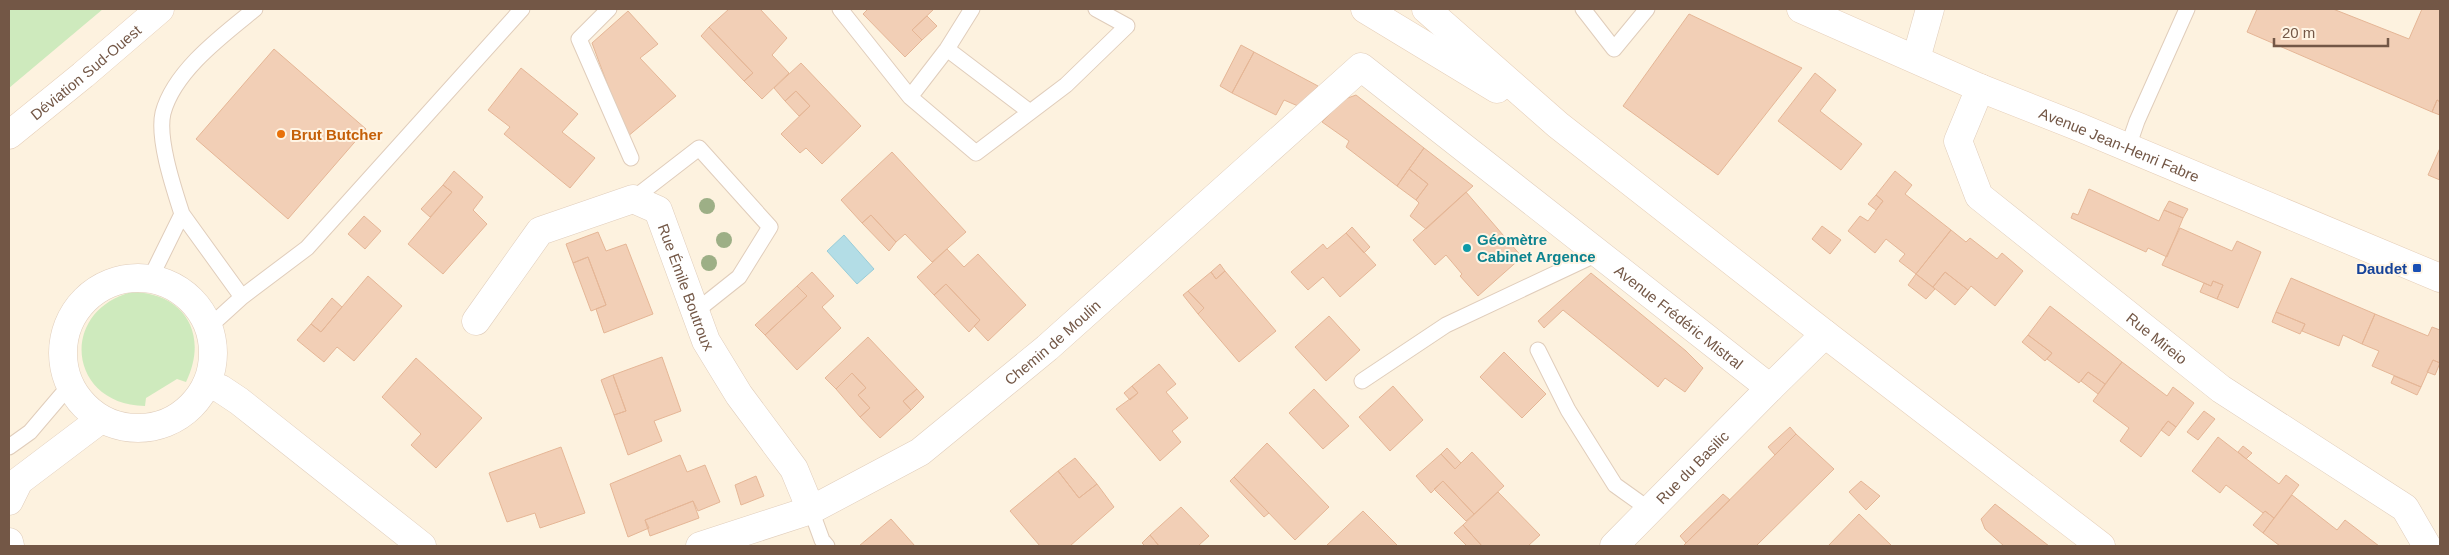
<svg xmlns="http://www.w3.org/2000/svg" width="2449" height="555" font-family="Arial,sans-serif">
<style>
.green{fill:#ceeabd}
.water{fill:#b3dde6;stroke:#99cdd8}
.building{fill:#f2cfb6;stroke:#e5b696}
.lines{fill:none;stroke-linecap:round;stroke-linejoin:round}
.service-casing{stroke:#e0cdbb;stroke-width:17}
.minor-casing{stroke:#e0cdbb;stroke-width:29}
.secondary-casing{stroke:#e6cfb9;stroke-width:29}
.service{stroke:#fff;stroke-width:15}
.minor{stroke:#fff;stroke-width:28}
.secondary{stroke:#fff;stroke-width:28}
.tree{fill:#9daf86}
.food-dot{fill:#e8710a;stroke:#fff5e5;stroke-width:2}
.culture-dot{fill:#0f9aa8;stroke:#fff5e5;stroke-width:2}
.transit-dot{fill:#1a4fb4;stroke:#fff5e5;stroke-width:2}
.labels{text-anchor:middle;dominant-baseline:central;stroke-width:4;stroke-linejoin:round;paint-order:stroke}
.street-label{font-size:15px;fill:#735746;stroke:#fff5e5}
.food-label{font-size:15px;font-weight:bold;fill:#c56008;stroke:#fff5e5;text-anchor:start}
.culture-label{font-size:15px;font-weight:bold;fill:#0d838f;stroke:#fff5e5;text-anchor:start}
.transit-label{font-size:15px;font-weight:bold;fill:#164399;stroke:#fff5e5;text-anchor:end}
</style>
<rect width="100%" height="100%" fill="#fdf2df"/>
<path class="green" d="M9,9h94l-94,79z
M132,292c53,1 77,43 54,90l-9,-3 -31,19 -1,8c-77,-1 -87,-95 -13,-114z"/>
<path class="water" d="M844,235l30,34 -17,15 -30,-33z"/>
<path class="building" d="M729,9h31l27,29 -15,17 17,18 -27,26 -18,-18 9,-8 -44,-46z
M868,9h66l-22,21 10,10 -17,17 -42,-43z
M2257,9h76l76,30 13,-30h18v93l-3,-2 -5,12 -185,-80z
M628,11l30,33 -18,14 36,38 -49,41 -35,-94z
M1689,14l113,54 -84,107 -95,-69z
M927,16l10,10 -15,14 -10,-10z
M709,27l44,46 -9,8 -43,-45z
M1241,45l13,7 -22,41 -12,-7z
M274,49l92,80 -78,90 -92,-80z
M1254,52l64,34 -20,20 -14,-6 -8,15 -44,-22z
M801,63l60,63 -39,38 -16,-16 -6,5 -19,-19 29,-28 -14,-15 -11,10 -11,-13z
M521,68l57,46 -16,18 33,26 -25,30 -66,-54 6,-7 -22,-17z
M1815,73l21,17 -16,21 42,33 -21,26 -63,-49z
M796,91l14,15 -11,10 -14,-15z
M1356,95l68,53 -27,38 -51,-39 3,-6 -27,-19 23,-23z
M2437,100l3,2v13l-8,-3z
M1424,148l49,38 -47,43 -16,-13 9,-13 -3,-3 12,-16 -19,-15z
M2440,148v32l-12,-5z
M892,152l74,80 -34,30 -27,-28 -9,8 -25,-27 -9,8 -21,-23z
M1409,169l19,15 -12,16 -19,-14z
M454,171l29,26 -10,13 14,14 -44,50 -35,-30 44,-52 -9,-7z
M1895,171l17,14 -7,9 46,36 -35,44 -17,-13 6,-7 -19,-15 -11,14 -27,-22 12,-15 8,5 15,-20 -7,-6z
M443,185l9,7 -22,25 -9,-8z
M2089,189l70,32 5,-11 19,8 -16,39 -19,-9 -2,4 -75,-34 2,-5 5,2z
M1466,192l56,65 -44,39 -18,-20 2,-2 -16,-19 -11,10 -22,-25z
M1876,195l7,6 -7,9 -8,-6z
M2169,201l19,8 -5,9 -19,-8z
M871,215l25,27 -7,9 -27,-28z
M364,216l17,15 -16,18 -17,-15z
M1822,226l19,14 -11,14 -18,-15z
M1352,227l18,20 -6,6 -18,-20z
M2180,228l52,23 5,-10 24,11 -23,56 -21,-9 6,-14 -10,-4 -2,5 -49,-21z
M1951,230l15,12 4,-4 27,21 5,-6 21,18 -28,35 -24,-20 -3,4 -23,-18 -12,15 -17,-13z
M598,232l8,19 20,-7 27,70 -49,19 -8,-24 10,-4 -18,-48 -15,6 -7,-19z
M1346,233l30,32 -36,32 -17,-20 -15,13 -17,-18 32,-28 4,5z
M947,249l17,18 14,-13 48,51 -38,36 -14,-15 6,-6 -34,-36 -12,11 -17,-18z
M588,257l18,48 -15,6 -18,-48z
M1220,264l5,7 -9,8 -5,-7z
M1225,271l51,60 -37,31 -41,-48 6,-6 -16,-17 23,-19 5,7z
M812,272l22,24 -12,11 19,21 -44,42 -32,-35 42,-39 -10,-10z
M1945,272l23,18 -13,15 -22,-18z
M1591,273l95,78 17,17 -18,24 -20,-14 -7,9 -95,-77 -19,18 -6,-7z
M1916,274l19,15 -9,10 -18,-14z
M368,276l34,30 -48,55 -17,-14 -13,15 -27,-22 14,-16 10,8z
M2291,278l84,36 -13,30 -19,-9 -4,11 -37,-15 3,-7 -29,-12z
M2213,281l10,4 -6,14 -17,-7 4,-9 7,3z
M946,284l34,36 -11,12 -35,-37z
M797,286l10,10 -42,39 -10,-10z
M1188,291l16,17 -6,6 -15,-19z
M332,298l10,9 -21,25 -10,-8z
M2050,306l72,56 -17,22 -17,-12 -9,11 -32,-24 5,-6 -24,-18z
M2276,312l29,12 -5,10 -28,-12z
M2375,314l53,22 4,-9 8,3v33l-7,-3 -12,27 -49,-21 7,-15 -17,-7z
M1329,316l31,34 -34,31 -31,-34z
M2028,335l24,18 -7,8 -23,-19z
M868,337l49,52 -14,12 8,9 -31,28 -20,-21 10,-9 -12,-13 8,-7 -14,-15 -16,16 -11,-11z
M1504,352l42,42 -24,24 -42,-41z
M662,357l19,54 -27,10 8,20 -34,14 -14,-40 12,-4 -13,-36z
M416,358l66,60 -46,50 -25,-23 10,-11 -39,-37z
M2433,360l7,3 -5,12 -8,-3z
M2122,362l45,34 6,-9 21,16 -18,24 -8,-6 -27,36 -21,-16 9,-13 -36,-27z
M1159,364l17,20 -10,8 22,26 -16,13 9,11 -21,19 -44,-52 22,-16 -6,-7z
M2088,372l17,12 -7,10 -17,-13z
M852,373l14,15 -8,7 12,13 -10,9 -24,-28z
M613,375l13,36 -12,4 -13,-35z
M2394,376l27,11 -4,8 -26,-12z
M1132,386l6,7 -8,7 -6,-7z
M1393,386l30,34 -33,31 -31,-34z
M917,389l7,8 -13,13 -8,-9z
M1314,389l35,37 -26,23 -34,-36z
M2204,411l11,8 -17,21 -11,-8z
M2168,421l8,6 -7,9 -8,-6z
M1790,427l6,7 -21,21 -7,-8z
M1796,434l38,35 -78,77h-73z
M2218,437l61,47 7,-9 13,10 -25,33 -9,-7 -2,2 -37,-28 -6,8 -28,-22z
M1267,443l62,64 -34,33 -61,-63z
M2243,446l9,7 -6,6 -8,-7z
M561,447l24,66 -45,15 -5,-15 -28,9 -18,-49z
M1447,448l14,15 -6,6 -14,-15z
M1472,452l32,34 -30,28 -31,-33 -12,12 -15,-17 25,-22 14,15z
M680,455l7,17 18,-7 15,37 -22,9 -5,-10 -48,19 4,8 -21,9 -18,-53z
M1075,458l22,26 -18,14 -21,-27z
M1058,471l21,27 18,-14 17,23 -44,39h-30l-30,-35z
M756,476l8,20 -23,9 -6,-20z
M1234,477l35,36 -5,4 -34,-36z
M1443,481l31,33 -8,7 -32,-32z
M1861,481l19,15 -14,14 -17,-18z
M1498,492l42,43 -12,11h-46l-19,-21z
M1723,494l7,6 -44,43 -6,-7z
M2292,495l45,35 8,-10 34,26h-99l-17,-13z
M693,501l6,17 -49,18 -5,-16z
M1995,504l54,42h-45l-19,-17 -4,-10z
M1181,507l28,29 -11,10h-39l-9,-11z
M1363,511l35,35h-72z
M2265,511l9,7 -11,15 -10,-8z
M1859,514l33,32h-64z
M891,519l24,27h-56z
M1463,525l19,21h-15l-13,-13z
M1150,535l9,11h-14l-3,-3z"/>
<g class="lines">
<g class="service-casing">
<path id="service" d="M609,9l-30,30 52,119
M840,9l70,88 66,56 90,-68 61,-59 -31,-17
M1583,9l31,40 33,-40
M947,49l83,63
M910,97l37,-48 25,-40
M2128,147l9,-26 50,-112
M633,199l66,-51 71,79 -31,50 -44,35
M182,214l60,83
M150,279l32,-65c-8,-25 -25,-75 -19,-101 11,-42 60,-78 92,-104
M209,327l33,-30 65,-49 215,-239
M1538,350l30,60 47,75 35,25
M1362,381l84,-56 153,-72
M9,447l21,-15 40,-47
M811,510l11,30 5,6"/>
</g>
<g class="minor-casing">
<g id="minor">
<path d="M1916,59l14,-50"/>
<path id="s1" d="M1980,88l-22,53 21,55 242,193 184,119 22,38"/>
<circle cx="138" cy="353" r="75"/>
<path id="s2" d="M476,321l64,-90 93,-32 25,11 48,131 33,54 55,74 17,41"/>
<path d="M207,384l14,5 18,12 183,145"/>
<path d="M9,501l10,-20 82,-62"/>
<path d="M9,542l1,4"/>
<path id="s3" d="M700,546l111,-36 109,-58 127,-104 314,-281 409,321 55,-54"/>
<path id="s4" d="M1614,546l156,-158"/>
</g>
</g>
<g class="secondary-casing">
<g id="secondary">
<path d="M1365,9l132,80"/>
<path d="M1426,9l132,116 267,209 276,212"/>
<path id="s5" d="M1801,9l179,79 99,39 361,151"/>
<path id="s6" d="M9,135l74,-60 77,-66"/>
</g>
</g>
<use href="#service" class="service"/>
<use href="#minor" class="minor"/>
<use href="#secondary" class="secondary"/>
</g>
<g class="tree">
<circle cx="707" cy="206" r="8"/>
<circle cx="724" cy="240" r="8"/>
<circle cx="709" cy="263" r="8"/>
</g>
<circle class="food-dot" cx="281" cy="134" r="5"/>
<circle class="culture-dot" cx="1467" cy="248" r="5"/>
<rect class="transit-dot" x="2412" y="263" width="10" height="10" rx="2.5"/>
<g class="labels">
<g class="street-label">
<text stroke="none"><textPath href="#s6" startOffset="99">Déviation Sud-Ouest</textPath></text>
<text stroke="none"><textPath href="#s5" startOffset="346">Avenue Jean-Henri Fabre</textPath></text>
<text stroke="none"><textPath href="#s2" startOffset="318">Rue Émile Boutroux</textPath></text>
<text stroke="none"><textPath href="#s3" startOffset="1230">Avenue Frédéric Mistral</textPath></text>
<text stroke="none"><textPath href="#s1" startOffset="344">Rue Mireio</textPath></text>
<text stroke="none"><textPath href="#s3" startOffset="412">Chemin de Moulin</textPath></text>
<text stroke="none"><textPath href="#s4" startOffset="111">Rue du Basilic</textPath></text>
</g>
<g class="food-label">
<text x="291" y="134">Brut Butcher</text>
</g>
<g class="culture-label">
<text x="1477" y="239">Géomètre<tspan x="1477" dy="17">Cabinet Argence</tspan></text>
</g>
<g class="transit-label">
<text x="2407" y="268">Daudet</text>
</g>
</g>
<rect width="2449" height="555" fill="none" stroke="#735746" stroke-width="20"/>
<path d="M2274 38v8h114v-8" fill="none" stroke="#735746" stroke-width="2.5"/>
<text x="2282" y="38" font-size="15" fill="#735746" stroke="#fff5e5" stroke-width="4" paint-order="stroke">20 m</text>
</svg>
